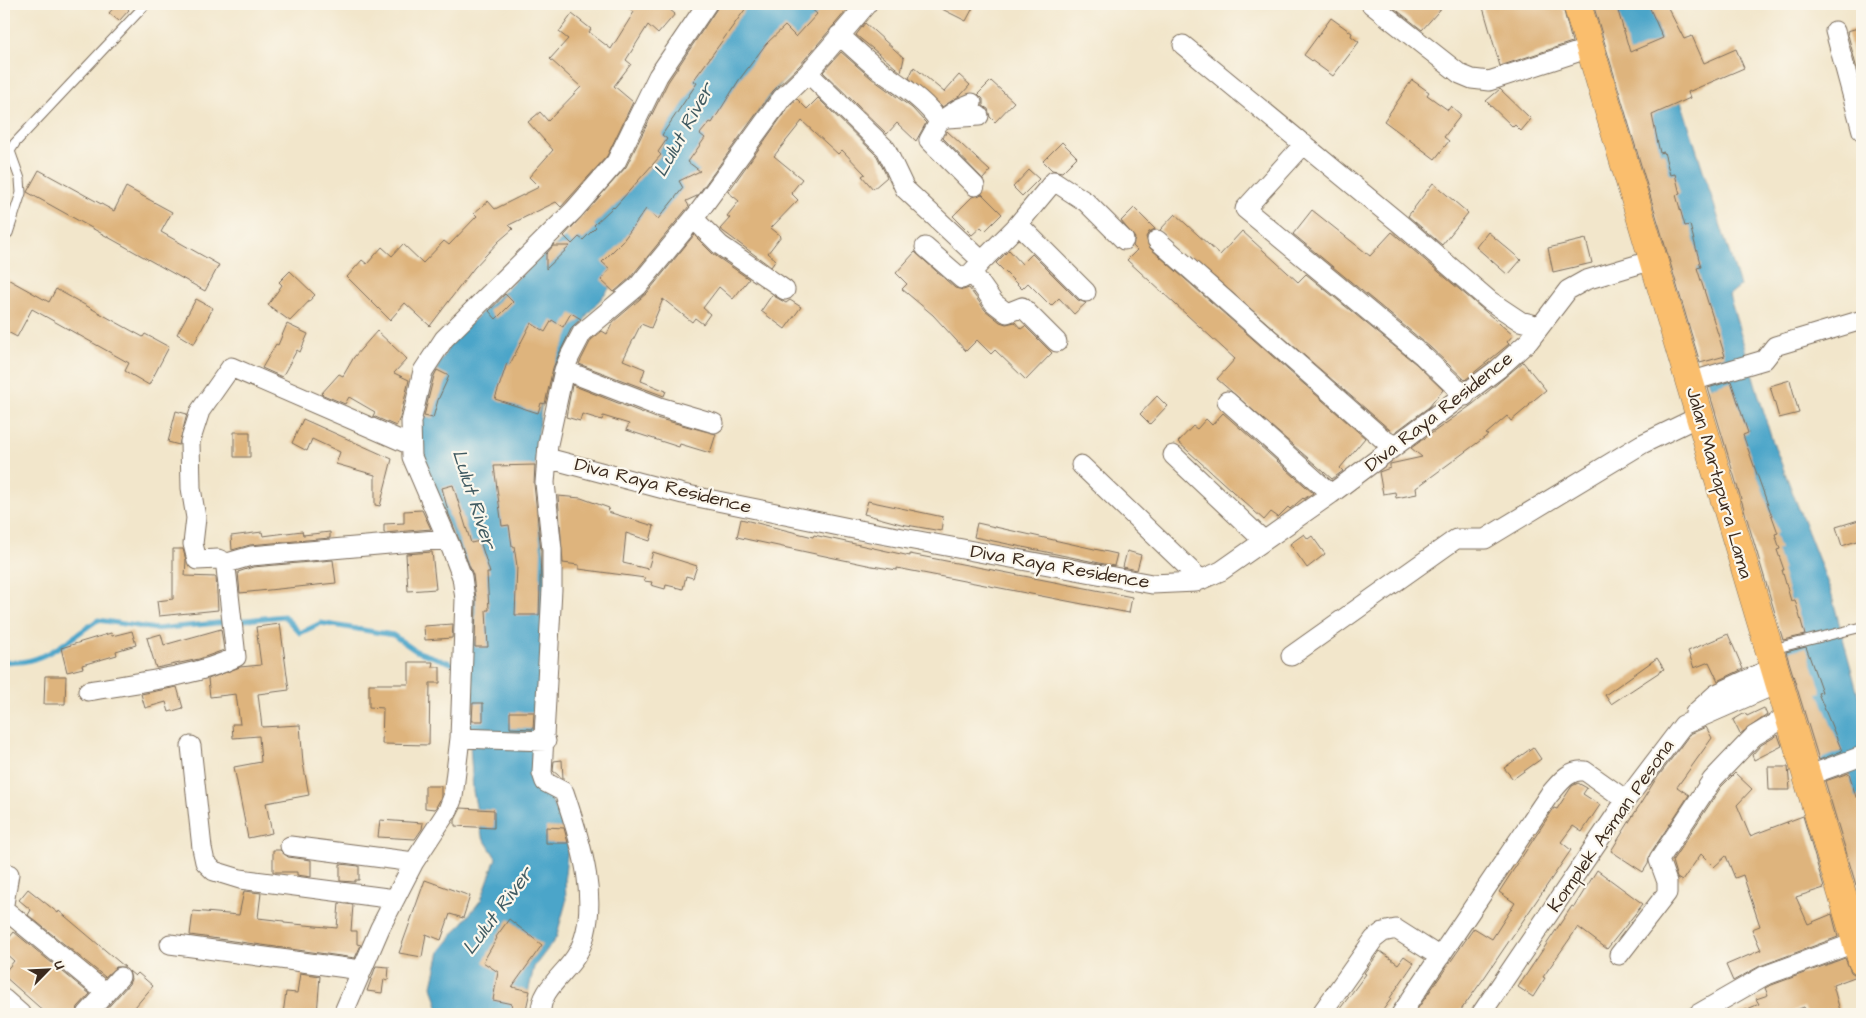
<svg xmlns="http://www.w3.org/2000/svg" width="1866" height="1018" font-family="'Architects Daughter',sans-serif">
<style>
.water{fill:#4ba5c9;stroke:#436874}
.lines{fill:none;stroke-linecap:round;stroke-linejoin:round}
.stream{stroke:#4ba5c9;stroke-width:5}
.building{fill:#deb47d}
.service-casing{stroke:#7b6c5b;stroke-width:11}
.minor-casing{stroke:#7b6c5b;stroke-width:21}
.primary-casing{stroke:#7b6c5b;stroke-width:29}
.service{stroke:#fff;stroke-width:9}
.minor{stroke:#fff;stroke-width:19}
.primary{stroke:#fabe6d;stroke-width:28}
.labels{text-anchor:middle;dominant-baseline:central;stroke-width:4.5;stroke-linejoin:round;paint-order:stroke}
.street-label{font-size:19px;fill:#3b2a1e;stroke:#fbf7ec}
.water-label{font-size:20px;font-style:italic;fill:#415b62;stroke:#fbf7ec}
</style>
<rect width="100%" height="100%" fill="#fbf7ec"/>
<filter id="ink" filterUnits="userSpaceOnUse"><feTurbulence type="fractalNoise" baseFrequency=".02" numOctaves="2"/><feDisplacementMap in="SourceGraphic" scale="10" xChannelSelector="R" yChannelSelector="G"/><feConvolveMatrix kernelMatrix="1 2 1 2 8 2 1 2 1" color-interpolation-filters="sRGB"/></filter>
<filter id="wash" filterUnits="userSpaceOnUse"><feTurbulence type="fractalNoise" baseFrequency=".0096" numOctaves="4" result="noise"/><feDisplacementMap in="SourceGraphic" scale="20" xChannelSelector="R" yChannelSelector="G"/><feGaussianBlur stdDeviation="1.12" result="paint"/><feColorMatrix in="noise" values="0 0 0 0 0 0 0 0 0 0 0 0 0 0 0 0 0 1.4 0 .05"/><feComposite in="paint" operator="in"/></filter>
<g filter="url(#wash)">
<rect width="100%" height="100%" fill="#f2e6cb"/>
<path class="water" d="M724,4h129l-72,80 -75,94 -43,46 -75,90 -46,82 -9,94 15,85 -8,203 18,35 10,33 -3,29 1,27 -10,36 -22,29 -10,43 1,4h-85l-8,-28 8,-35 41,-51 15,-42 -14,-22 -9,-45 -6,-95 7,-86 -14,-59 -36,-81 -4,-21 -2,-19 12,-49 22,-40 88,-84 47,-36 25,-24 89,-161z
M1594,4h56l90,282 -11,9 42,142 59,152 32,121v192l-115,-395z"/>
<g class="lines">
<path class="stream" d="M236,621l48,-5 16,17 21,-10 72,12 23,16 43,15
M4,661c35,8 66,-23 94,-41l58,9 72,-7"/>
</g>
<g id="blocks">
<path class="building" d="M117,4h6l6,6 -10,11 -10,-8z
M625,4h38l12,10 -17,20 -10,-9 -22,35 5,4 -17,22 19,16 -26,54 -46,51 -5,-5 -47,23 4,4 -14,12 -25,27 -44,58 -25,-23 -15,17 -43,-43 15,-17 5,4 15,-17 10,9 11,-12 20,19 21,-22 5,4 28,-29 -3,-3 14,-12 7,8 44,-22 -10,-10 24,-27 -25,-28 12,-10 8,9 33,-34 -31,-28 18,-20 -9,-7 13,-18 19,15 -2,3 22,17 23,-37z
M718,4h31l-56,77 4,2 -35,52 5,4 -9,13 3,3 -47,53 -1,-1 -19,18 2,2 -13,13 -4,-3 -7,7 -8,-8 62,-69 42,-85 48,-72z
M806,4h46l-52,61 -27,26 -76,105 -11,5 3,5 -59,72 -16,14 -13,-12 9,-11 -8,-7 20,-20 24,-33 12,10 25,-31 -4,-7 21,-10 -12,-9 17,-24 -5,-4 10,-12 2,1 27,-43 27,-36 19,-18 11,11 21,-23z
M932,4h43l-9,17z
M1389,4h56l-23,26z
M1482,4h80l10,38 -72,24z
M1593,4h23l14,48 33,-14 -15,-34h18l18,35 8,-3 12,27 32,-14 8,19 -56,24 2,6 -38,17 8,38 4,-1 6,23 5,-1 5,20 -4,1 9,31 5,-1 11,42 -4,1 28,88 -25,7z
M1331,18l21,15 -1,3 8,6 -26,34 -29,-21z
M865,23l39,35 -3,14 -45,-37z
M1862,27v45l-4,1 -11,-42z
M841,52l30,26 41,30 12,13 2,2 -10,18 -19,-18 -10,11 -64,-62z
M914,67l30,25 15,-17 11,10 -9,10 -19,12 -33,-29z
M1412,80l17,12 -2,3 21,15 3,-4 10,9 -17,22 5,4 -14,18 -51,-38z
M991,81l23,21 -19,20 -5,-5 -2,-8 -5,-3v-7l-5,-5z
M1500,89l31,30 -10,12 -6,-6 -2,2 -27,-26z
M818,98l59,58 10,21 -14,12 -11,-13 3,-2 -23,-24 -4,4 -36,-33 -28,35 28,23 -11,14 7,7 -27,28 10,8 -13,17 8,7 -5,7 -51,-38 10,-11 -3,-2 12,-15 -11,-9 62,-87 7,-6 10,10z
M947,131l43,40 -7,8 -40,-41z
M1062,142l15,15 -15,15 -10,-2 -9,-9z
M39,170l75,41 12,-24 46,25 -11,20 58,33 -14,26 -178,-99z
M1029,170l10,9 -17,17 -9,-9z
M1433,183l35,30 -26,32 -34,-29z
M982,194l20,20 -17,17 -4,-4 -9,8 -19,-19 19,-19z
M1134,208l21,21 -6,3 -3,5 4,11 215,190 -25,30 3,3 -11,8 -115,-100 18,-20 -108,-99 10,-10 -4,-4 2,-8 -14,-17z
M1312,210l58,46 22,-24 121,103 -6,7 2,2 -44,36 -35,-33 -137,-113z
M1175,214l45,41 22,-24 56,51 8,-8 110,90 27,26 -14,17 -35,26 -4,-3 -230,-200z
M1488,232l33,28 -13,15 -32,-28z
M694,235l19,19 36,25 -16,20 -14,-12 -16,21 7,6 -7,10 -8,-6 -3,4 -29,-23 -12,29 -10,-4 -18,36 22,9 -4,12 25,10 -2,5 -85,-32 12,-24 11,-9 5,3 6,-12 34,-29z
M1586,239l6,24 -39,9 -5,-24z
M553,246h17l-24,23v-15z
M1009,250l13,14 10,-10 46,46 8,3 -12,11 -15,-16 -8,8 -23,-23 -6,6 -26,-26z
M915,252l40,36 8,2 6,-2 16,22 15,12 6,2 9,-2 6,7 4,-3 27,27 -26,27 -31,-30 -4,4 -14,-14 -11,11 -33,-36 -31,-26 5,-5 -11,-11z
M290,271l25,24 -25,26 -22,-16 14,-20 -3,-3z
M4,277l45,25 7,-13 87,48 2,-3 24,13 -20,38 -24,-14 4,-8 -97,-54 -15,28 -13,-7z
M505,294l8,8 -17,17 -7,-8z
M772,295l14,8 4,-3 11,7 -16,22 -24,-18z
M196,299l17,9 -19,36 -17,-10z
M571,313l10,6 -9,8 -12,25 -7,16 -8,36 -4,-1 -3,10 -43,-14 12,-36 3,1 21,-41 14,9 7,-12 11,7z
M287,324l21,10 -8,18 -3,-2 -15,27 -20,-9 14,-24 2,1z
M377,331l30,28 -13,14 15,7 -9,38 -4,8 -23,-10 2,-4 -26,-15 -4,7 -24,-10 18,-20 4,2 11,-19z
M1523,362l23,28 -17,14 1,1 -19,16 -4,-5 -21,18 2,1 -72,53 1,6 -21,4 -1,-6 -12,2 -4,-22 11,-4v-4l32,-7 -11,-9 62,-44z
M437,370l12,6 -11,24 -5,18 -9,-2 10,-40z
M1790,380l9,33 -20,5 -9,-32z
M1731,381l17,52 -5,2 35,98 -3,1 5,15 -3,1 7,20h-2l9,31 4,-1 10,35 -22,5 -75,-252z
M572,385l84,33 60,16 -6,19 -30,-9 -1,3 -53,-17 3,-6 -26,-8 -1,4 -20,-6 -2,7 -14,-4z
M1157,396l10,10 -17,18 -10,-10z
M176,411l11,3 -8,31 -11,-3z
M1223,413l90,80 -9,6 -1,-1 -13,11 -2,-2 -10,10 -7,-5 -7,8 -86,-78 15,-16 4,3 9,-10 6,6z
M303,419l89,40 -12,47 -5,-1v-30l-39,-11 4,-12 -28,-13 -5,12 -15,-8z
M234,432h16v25h-16z
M535,465l-1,19 7,67 -2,64h-24l2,-49 -3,-20h-2l-3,-21 -7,1 -8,-60z
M453,485l18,58 9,-2 10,32h-3l2,37h-3l2,37h-13l1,-48 -3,-24 -24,-60 -7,-27z
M558,496l23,2 28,10 -1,4 46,14 -4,15 -24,-8 -3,30 25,6 5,-17 44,14 -4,12 -7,-2 -3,13 -17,-4 -1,4 -14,-4 1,-3 -8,-1 1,-3 -66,-9v-4l-16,-2z
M868,501l75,16 -2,14 -40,-7 -37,-10z
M422,510l9,19 -47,4v-9l20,-1v-12z
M741,519l72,18 1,-2 96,21v-2l222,43 -3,16 -232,-45v2l-25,-4 -122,-26 -13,-3z
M1862,519v20l-20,7 -6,-19z
M977,523l140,31 -3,12 -140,-29z
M302,531l1,4 27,-3v6l-80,7 -18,5 -1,-14 31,-4 1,4z
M1304,534l4,5 4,-3 13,18 -18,14 -17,-24z
M173,549h10l3,11 -1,16 31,1 2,33 -59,6 -2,-15 16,-2z
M1127,551l14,4 -4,15 -14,-3z
M432,552l4,37 -28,2 -2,-37z
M333,560l3,23 -96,10 -2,-21 15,-5z
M280,624l9,66 -31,4 4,33 38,-2 3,38 6,32 -43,8 6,30 -24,5 -14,-71 27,-5 -2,-26 -26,2 -1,-14h8l-4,-30 -26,3 -2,-18 32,-12 21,-2 -5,-38z
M453,624l-1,14 -27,2 -1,-14z
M221,629l3,21 -25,9 -43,9 -9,-30 14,-4 3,11z
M132,631l4,14 -20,6 1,4 -35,10 1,3 -16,4 -6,-24 50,-15 1,3z
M1728,634l15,35 -25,12 -9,-19 -15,6 -6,-17z
M1806,647l16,45 -4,1 24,58 -23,9 -33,-108z
M1657,658l7,11 -53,35 -6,-9z
M409,662h24l-1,5h8v16h-10l-1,62 -47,-1 1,-36 -14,-1v-23h40z
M45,676h21l-1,28h-21z
M177,687l6,21 -14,4 -3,-10 -21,6 -4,-14z
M473,703h10v18h-11z
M1764,708l3,7 -27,19 -7,-14 12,-7 2,3z
M510,712h24l-1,17 -23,-1z
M1706,727l6,11 -35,49 12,8 -39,59 -2,10 -5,8 -32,-21 43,-69 36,-48z
M1778,735l4,11 -28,14 -2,-5 9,-10z
M1533,747l8,12 -28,20 -9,-11z
M562,760l1,19 -10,-8 1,-10z
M1768,767h20l2,23h-21z
M1735,773l17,16 -15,16 13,31 37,-14 1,2 -1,-2 16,-6 21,72 -28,9 12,27 24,-10 6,23 -78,29 -27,15 -7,-16 35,-15 -9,-21 8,-3 -17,-51 -8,3 -9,-22 -12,11 -13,-13 -19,27 -5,-3 -5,-17 49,-74z
M1849,773l7,24 6,-2v88l-6,2 -31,-104z
M1578,783l9,5 -4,6 17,11 -18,27 -9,-6 -12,16 10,8 -89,131 -24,33h-44l60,-86 18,11 23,-36 -16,-11 55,-84 3,1 15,-23z
M425,786h16v12l-6,11 -10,-1z
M461,808l33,2v18l-39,-2v-6z
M380,820l43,3 -1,6 -7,10 -37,-2z
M546,827l18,1 4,15h-22z
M273,850h7l8,7 23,3v17l-14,-2v-3h-24z
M340,864l19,2v14h-4v2l-15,-1z
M1597,870l46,34 -36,45 -29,-22 -35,50 2,1 -12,19 -15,-10 54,-81 2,1z
M425,880l45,16 -7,22 -13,-4 -9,26 -15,-6 -4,23 -23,-4z
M28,889l30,24 1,-2 66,56h-9l-11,10 -77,-62 3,-5 -12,-10z
M244,891l17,2 -3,25 26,3v2l53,5 2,-25 14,2 -2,26h6v13l4,1 -6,13 -165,-23 3,-24 46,4z
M509,919l33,26 -30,42 18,4 -5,23h-15l2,-10 -19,-4 5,-28 -15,-10 14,-24 -1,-1z
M14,932l76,62 -12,13 -2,7h-29l-43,-38v-3l10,-12 -10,-9v-8z
M1380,951l18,13 6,-8 10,7 -24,35 1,1 -11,15h-44l30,-40 -2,-1z
M1845,958l6,14 6,4 -24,9 8,29h-34l-3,-7 -19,7h-49l23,-10 -3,-5 12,-4 -3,-7 4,-2z
M376,966l13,1 -1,13 -4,-1 -2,14 -15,-2z
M129,971l6,5 3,-3 15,13 -24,28h-27l27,-30 2,-5z
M300,973l20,3 -3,38h-34l3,-22 11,1z"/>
</g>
</g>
<g filter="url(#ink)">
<use href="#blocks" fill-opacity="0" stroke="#7b6c5b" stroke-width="1"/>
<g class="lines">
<g class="service-casing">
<path id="service" d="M8,233l13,-40 -1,-14 -10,-28 5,-8 131,-139
M1773,649l89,-22"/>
</g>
<g class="minor-casing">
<path id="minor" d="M1371,4l89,70 12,5 17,2 101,-33
M1835,31l27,100
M839,35c13,11 25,23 39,34 21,16 47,30 61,53l-10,18 46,46
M1183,45l221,182 86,74 30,20 19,5
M808,73l78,76 19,40 77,72 33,-33 6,-1 65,65
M947,118l32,-2
M939,122l21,-14 12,-5
M1304,144l-59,65 178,147 42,40
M694,219l26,26 65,45
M1015,228l39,-47 32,21 38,38
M1157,240l226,199 12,7
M925,247l37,32 10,-7
M982,261l-10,11 22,31 13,10 15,-6 35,35
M564,370l96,37 54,16
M1689,382l75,-22 11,-14 87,-26
M1227,401l104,93
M1173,455l91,86
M547,458l136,36 171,35 298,55 44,-2 25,-11 110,-77 167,-125 31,-28 39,-51 18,-10 67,-20
M1081,465l120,115
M227,563l-9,-4 -21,1 -4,-16 3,-26 -5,-30 -1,-46 10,-31 31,-44 180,78
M1291,656l165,-117h29l157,-95 58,-28
M88,691c45,-8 107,-14 148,-34l-10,-89 1,-5 24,-7 196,-17
M1695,713l21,-19 58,-27
M460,738l86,3
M191,746l11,102 3,14 9,9 26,8 155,20
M1807,776l55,-20
M290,846l124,16
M4,904l5,-30
M4,909l102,84
M170,944l191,26
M1619,955l48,-62v-11l-8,-22 53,-80 42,-44 35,-21
M4,999l17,15
M87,1014l33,-37
M343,1014l37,-86 34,-66 34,-52 5,-13 7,-59 5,-139 -3,-22 -10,-27 -40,-93 -1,-35 12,-51 21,-32 130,-129 42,-48 42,-86 49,-72
M541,1014c-2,-23 23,-39 35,-58 28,-46 4,-117 -12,-164l-19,-10 -3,-9 10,-184v-39l-7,-67 3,-39 16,-74 6,-14 12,-23 56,-47 60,-73 84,-115 26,-25 59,-69
M1321,1014l53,-75 9,-7 13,-3 44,28
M1401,1014l148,-219c10,-11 19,-26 36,-24l41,29
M1481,1014l145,-214 57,-75 96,-42
M1698,1014l66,-38 93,-34"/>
</g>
<g class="primary-casing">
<path id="primary" d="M1577,4l285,957"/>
</g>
<use href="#service" class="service"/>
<use href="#minor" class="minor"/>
<use href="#primary" class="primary"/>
</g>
</g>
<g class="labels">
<g class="street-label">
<text transform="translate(1439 412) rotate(-38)">Diva Raya Residence</text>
<text transform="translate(1719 483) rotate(74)">Jalan Martapura Lama</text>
<text transform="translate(663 486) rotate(14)">Diva Raya Residence</text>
<text transform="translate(1060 567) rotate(10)">Diva Raya Residence</text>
<text transform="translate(1611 826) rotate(-55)">Komplek Asman Pesona</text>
</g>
<g class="water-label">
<text transform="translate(684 130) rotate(-61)">Lulut River</text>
<text transform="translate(474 499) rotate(72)">Lulut River</text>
<text transform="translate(498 911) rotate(-53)">Lulut River</text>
</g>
</g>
<rect width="1866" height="1018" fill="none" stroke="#fbf7ec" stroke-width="20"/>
<g transform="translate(48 970) rotate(66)" stroke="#fbf7ec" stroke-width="4" paint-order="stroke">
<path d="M0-4L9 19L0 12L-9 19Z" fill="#3b2a1e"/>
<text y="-8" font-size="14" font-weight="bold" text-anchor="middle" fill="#3b2a1e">U</text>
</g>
</svg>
